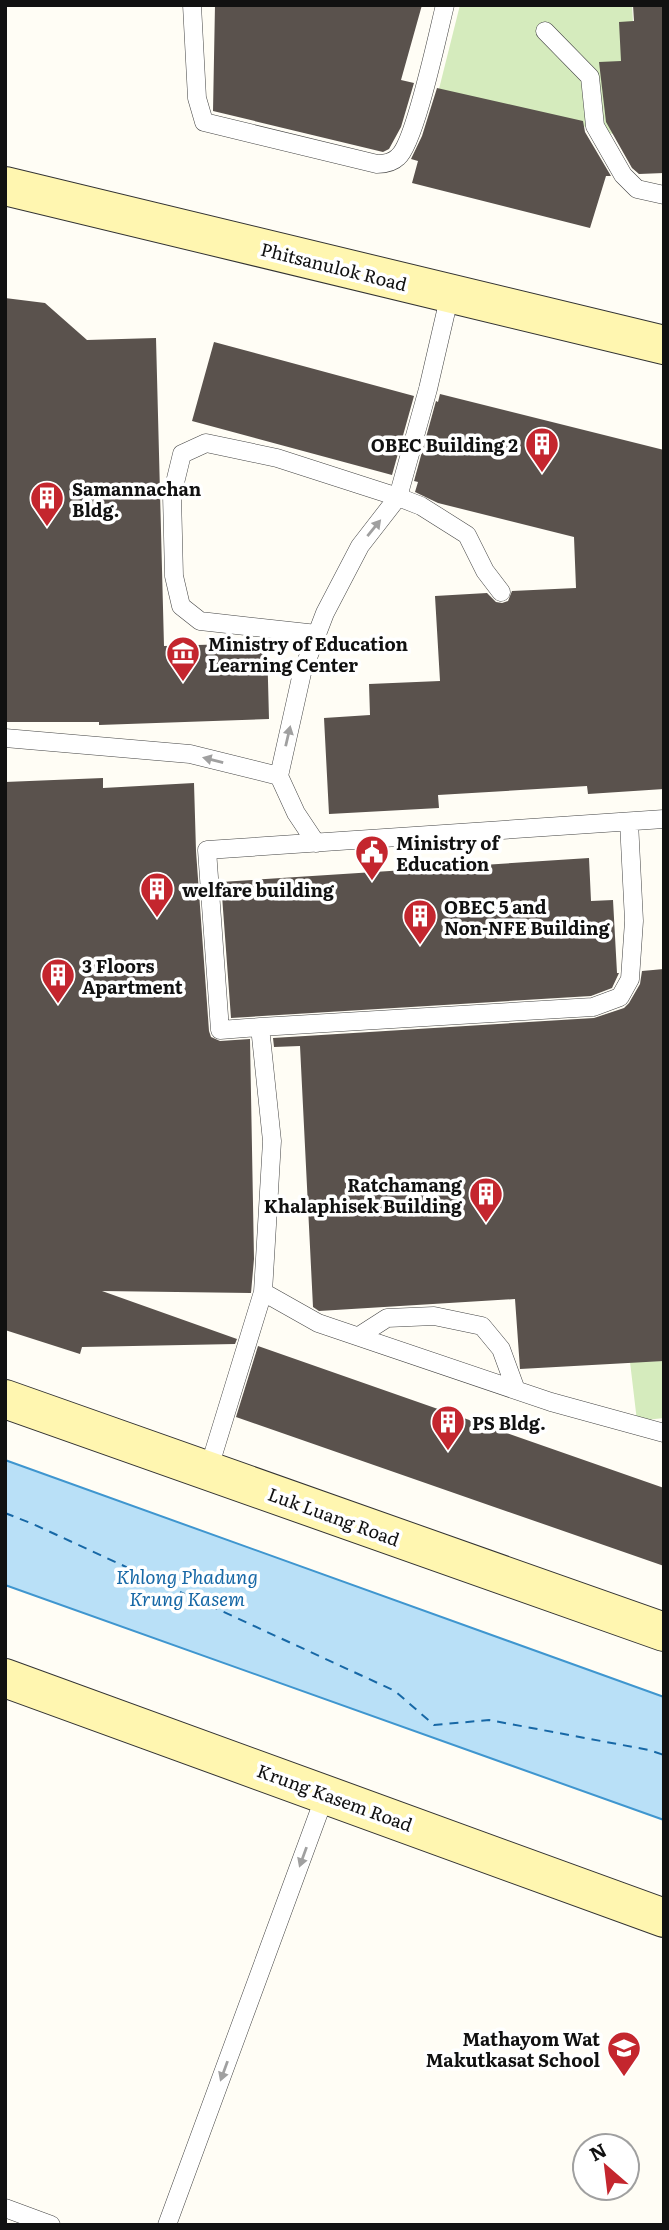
<svg xmlns="http://www.w3.org/2000/svg" width="669" height="2230" font-family="Literata,serif">
<style>
.green{fill:#d5ebbd}
.water{fill:#b9e0f7;stroke:#3f96cf;stroke-width:2}
.lines{fill:none;stroke-linecap:round;stroke-linejoin:round}
.ferry{stroke:#1768a6;stroke-width:2;stroke-dasharray:9 7;stroke-linecap:butt}
.building{fill:#5a524d}
.lane-casing{stroke:#444;stroke-width:19}
.secondary-casing{stroke:#333;stroke-width:40}
.lane{stroke:#fff;stroke-width:18}
.secondary{stroke:#fff6b0;stroke-width:38}
.oneway{fill:#a0a0a0}
.labels{text-anchor:middle;dominant-baseline:central;stroke-width:7;stroke-linejoin:round;paint-order:stroke}
.street-label{font-size:18px;fill:#111;stroke:#fff}
.poi-label{font-size:18px;font-weight:bold;fill:#111;stroke:#fff;text-anchor:start}
.water-label{font-size:19px;font-style:italic;fill:#1768a6;stroke:#fff}
</style>
<rect width="100%" height="100%" fill="#fffdf5"/>
<path class="green" d="M460,5h172l8,136 -201,-52z
M664,1361v57l-27,3 -7,-59z"/>
<path class="water" d="M5,1460l659,237v123l-659,-235z"/>
<g class="lines">
<path class="ferry" d="M5,1513l28,11 362,167 39,34 55,-5 160,30 15,5"/>
</g>
<path class="building" d="M215,5h207l-21,75 13,3 -13,44 -12,22 -6,3 -170,-41z
M633,5h31v168l-25,1 -7,-6 -26,-46 -7,-60 22,-1 -2,-39 15,-1z
M437,88l146,33 2,11 26,44h-5l-16,52 -178,-45 6,-22 -7,-2 11,-23z
M5,298l40,5 42,37 69,-2 8,308 103,-3 2,76 -170,6v-3h-94z
M214,342l200,54 -22,79 -200,-54z
M440,394l224,56v339l-76,5 -1,-8 -149,9 1,13 -110,6 -5,-96 46,-3 -1,-31 71,-3 -5,-85 52,-3 9,9 6,1 6,-2 4,-10 64,-3 -2,-51 -136,-34 -23,-11 3,-10 -4,-1 22,-80 2,1z
M103,778v10l91,-5 2,68 13,180 2,6 9,4 30,-2 4,220 -3,34 -149,-2 135,48 -2,5 -153,3 -2,7 -75,-24v-548z
M589,858l2,43 22,-1 4,73h2l-7,15 -21,8 -360,22 -10,-136z
M664,969v392l-144,8 -5,-70 -196,12 -6,-4 -13,-261 -26,1 -1,-9 321,-20 30,-10 5,-5 11,-19 2,-13z
M258,1346l406,142v78l-428,-149z"/>
<g class="lines">
<g class="lane-casing">
<path id="lane" d="M192,5l5,93 7,24 173,42c8,0 15,-1 21,-7 17,-14 40,-124 47,-152
M545,31l45,46 5,49 28,49 14,14 27,6
M317,634l-117,-13 -19,-15 -7,-30 -2,-81 10,-41 24,-11 71,15 121,39 23,9 46,29 18,36 16,21
M5,738l185,16 89,22
M316,843l-20,-30 -17,-37 23,-103 23,-60 35,-67 38,-49 30,-108 22,-95
M260,1027l333,-20 27,-10 10,-18 4,-58 -5,-99
M263,1292l55,31 233,79 113,31
M359,1336l28,-18 47,-2 48,10 19,23 15,41
M208,1471l55,-179 9,-151 -12,-114 -40,3 -13,-180 457,-31
M5,2208l46,17
M167,2225l159,-432"/>
</g>
<g class="secondary-casing">
<path id="secondary" d="M5,186l659,159
M5,1399l659,233
M5,1678l659,240"/>
</g>
<use href="#lane" class="lane"/>
<use href="#secondary" class="secondary"/>
</g>
<defs><path id="oneway-solid" d="M-6-.8H1V-3.2L6.5 0L1 3.2V.8H-6Z" transform="scale(1.75)"/></defs>
<g class="oneway">
<use href="#oneway-solid" transform="translate(374 528) rotate(-51)"/>
<use href="#oneway-solid" transform="translate(288 736) rotate(-77)"/>
<use href="#oneway-solid" transform="translate(213 760) rotate(-166)"/>
<use href="#oneway-solid" transform="translate(303 1857) rotate(110)"/>
<use href="#oneway-solid" transform="translate(224 2071) rotate(110)"/>
</g>
<defs>
<g id="building-pin" transform="scale(1.75)"><path d="M0 17L-7.5 6A9.5 9.5 0 1 1 7.5 6Z" fill="#c4262e" stroke="#fff"/><path d="M-4-6H4V6H1V3H-1V6H-4ZM-2.5-4.3h1.7v1.8h-1.7ZM.8-4.3h1.7v1.8H.8ZM-2.5-1h1.7V.8h-1.7ZM.8-1h1.7V.8H.8Z" fill="#fff"/></g>
<g id="museum-pin" transform="scale(1.75)"><path d="M0 17L-7.5 6A9.5 9.5 0 1 1 7.5 6Z" fill="#c4262e" stroke="#fff"/><path d="M0-6L6-3V-2H-6V-3ZM-5-1h2V3h-2ZM-1-1h2V3h-2ZM3-1h2V3H3ZM-6 4H6V6H-6Z" fill="#fff"/></g>
<g id="civic-pin" transform="scale(1.75)"><path d="M0 17L-7.5 6A9.5 9.5 0 1 1 7.5 6Z" fill="#c4262e" stroke="#fff"/><path d="M-.6-6.5H3V-4.5H.6V-3L4-1V1h2V6H-6V1h2V-1L-.6-3ZM-1.2 2.5V6h2.4V2.5Z" fill="#fff"/></g>
<g id="school-pin" transform="scale(1.75)"><path d="M0 17L-7.5 6A9.5 9.5 0 1 1 7.5 6Z" fill="#c4262e" stroke="#fff"/><path d="M0-5L7-2L0 1L-7-2ZM-4 1L0 2.5L4 1V4Q0 6-4 4Z" fill="#fff"/></g>
</defs>
<g fill-rule="evenodd">
<use href="#building-pin" x="542" y="444"/>
<use href="#building-pin" x="47" y="498"/>
<use href="#museum-pin" x="183" y="653"/>
<use href="#civic-pin" x="372" y="852"/>
<use href="#building-pin" x="157" y="889"/>
<use href="#building-pin" x="420" y="916"/>
<use href="#building-pin" x="58" y="975"/>
<use href="#building-pin" x="486" y="1194"/>
<use href="#building-pin" x="448" y="1422"/>
<use href="#school-pin" x="624" y="2048"/>
</g>
<g class="labels">
<g class="street-label">
<text transform="translate(334 266) rotate(14)">Phitsanulok Road</text>
<text transform="translate(334 1516) rotate(20)">Luk Luang Road</text>
<text transform="translate(335 1797) rotate(20)">Krung Kasem Road</text>
</g>
<g class="poi-label">
<text x="518" y="444" text-anchor="end">OBEC Building 2</text>
<text x="72" y="488">Samannachan<tspan x="72" dy="21">Bldg.</tspan></text>
<text x="208" y="643">Ministry of Education<tspan x="208" dy="21">Learning Center</tspan></text>
<text x="396" y="842">Ministry of<tspan x="396" dy="21">Education</tspan></text>
<text x="182" y="889">welfare building</text>
<text x="444" y="906">OBEC 5 and<tspan x="444" dy="21">Non-NFE Building</tspan></text>
<text x="82" y="965">3 Floors<tspan x="82" dy="21">Apartment</tspan></text>
<text x="462" y="1184" text-anchor="end">Ratchamang<tspan x="462" dy="21">Khalaphisek Building</tspan></text>
<text x="472" y="1422">PS Bldg.</text>
<text x="600" y="2038" text-anchor="end">Mathayom Wat<tspan x="600" dy="21">Makutkasat School</tspan></text>
</g>
<g class="water-label">
<text x="187" y="1576">Khlong Phadung<tspan x="187" dy="22">Krung Kasem</tspan></text>
</g>
</g>
<rect width="669" height="2230" fill="none" stroke="#111111" stroke-width="14"/>
<g transform="translate(606 2167) rotate(332)"><circle r="33" fill="#ffffff" stroke="#a0a0a0" stroke-width="2"/>
<path d="M0-5L12 26L0 18L-12 26Z" fill="#c4262e"/>
<text y="-10" font-size="19" font-weight="bold" text-anchor="middle" fill="#111111">N</text>
</g>
</svg>
